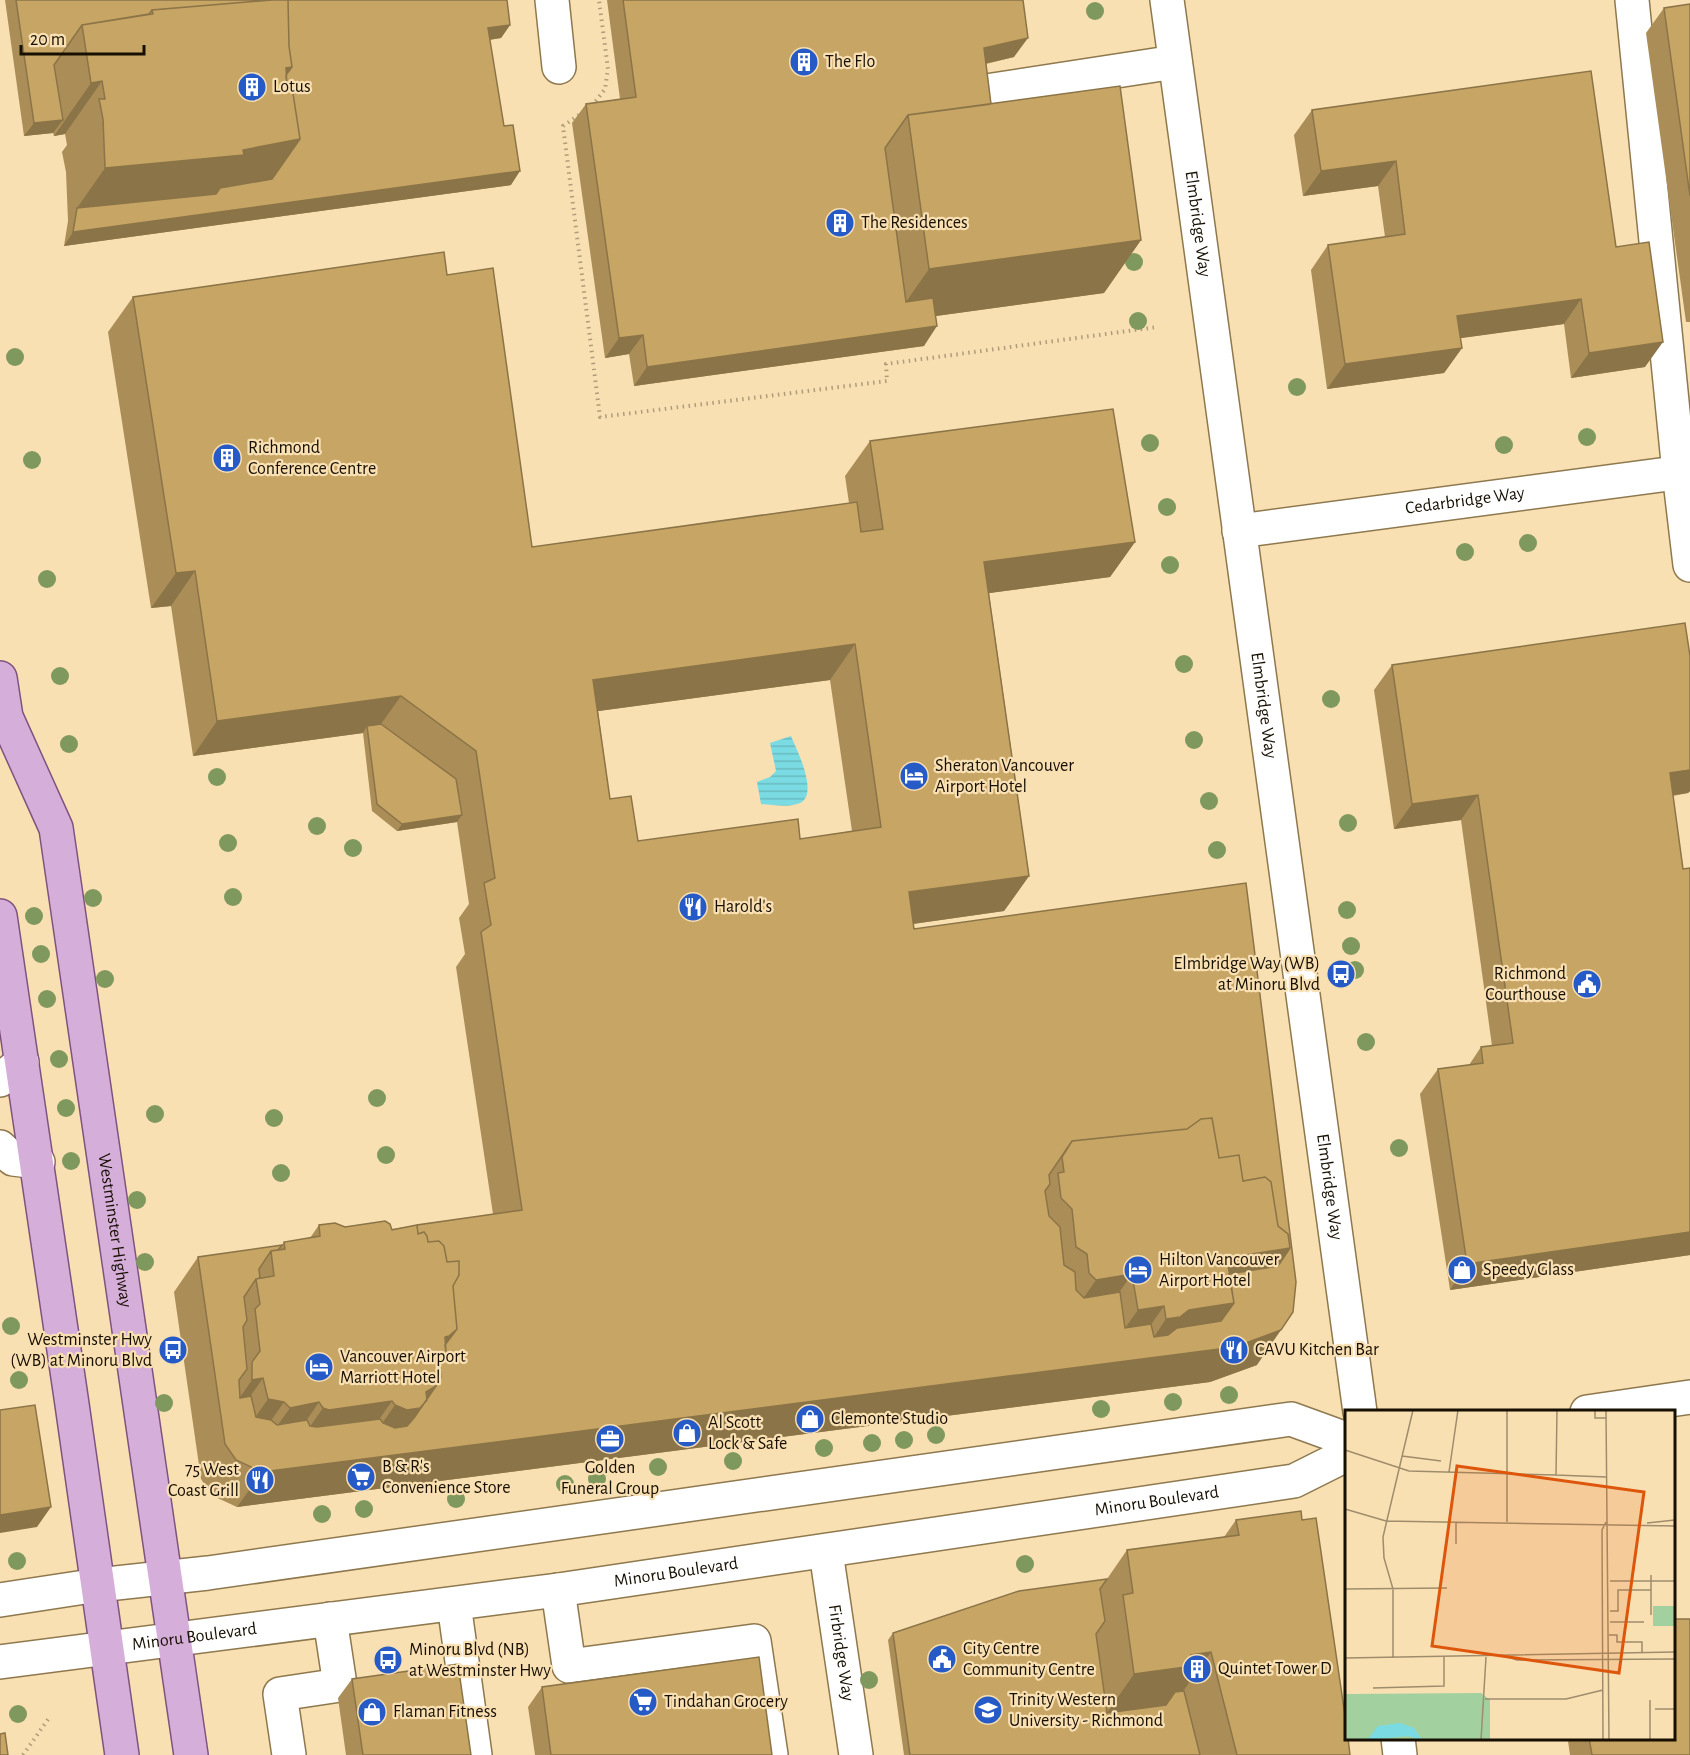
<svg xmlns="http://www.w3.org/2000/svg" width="1690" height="1755" font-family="'Alegreya Sans',sans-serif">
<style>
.water{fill:url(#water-rules)}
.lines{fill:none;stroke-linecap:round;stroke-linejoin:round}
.minor-casing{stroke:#8e784e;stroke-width:36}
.major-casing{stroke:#80537f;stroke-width:36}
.path{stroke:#b09c7a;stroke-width:4;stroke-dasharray:1.5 4.5;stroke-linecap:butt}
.minor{stroke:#fff;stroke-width:33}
.major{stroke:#d5aeda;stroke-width:33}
.tree{fill:#7f985e}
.wall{fill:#ab8e57;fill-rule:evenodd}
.shaded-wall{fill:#8b7447}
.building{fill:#c7a565;stroke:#8b7447;stroke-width:1.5;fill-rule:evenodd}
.labels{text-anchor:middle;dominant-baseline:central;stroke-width:4.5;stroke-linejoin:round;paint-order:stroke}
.poi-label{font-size:18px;fill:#170f02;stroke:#f9e0b3;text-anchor:start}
.street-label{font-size:18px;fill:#170f02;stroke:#f9e0b3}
.inset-road{fill:none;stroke:#9f8c6c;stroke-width:1.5}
.view{fill:#de550c;fill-opacity:0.15;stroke:#de550c;stroke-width:3}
.inset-edge{fill:none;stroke:#170f02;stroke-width:3}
</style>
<defs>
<pattern id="water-rules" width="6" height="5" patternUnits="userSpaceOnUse" patternTransform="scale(1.5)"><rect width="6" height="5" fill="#7adbe2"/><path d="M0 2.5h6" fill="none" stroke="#69bbc0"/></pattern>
</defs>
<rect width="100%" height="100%" fill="#f9e0b3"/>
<path class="water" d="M791,736c6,14 28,58 9,67 -12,5 -27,2 -39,1l-4,-22 13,-5 6,-6 -6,-28z"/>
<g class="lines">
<g class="minor-casing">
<g id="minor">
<path d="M552,0l7,67"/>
<path id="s1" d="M1167,0l193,1412"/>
<path d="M1632,0l47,472 11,93"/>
<path d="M973,93l202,-31"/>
<path id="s2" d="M1239,531l451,-60"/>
<path d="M0,1080l22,-18"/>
<path d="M0,1147l13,12 25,3"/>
<path d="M1587,1412l103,-15"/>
<path id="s3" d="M826,1552l30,203"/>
<path d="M558,1590l11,76 185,-25 17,114"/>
<path d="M0,1600l98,-15 110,-12 1083,-154 55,20"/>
<path d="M454,1604l21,151"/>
<path id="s4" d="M0,1662l558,-72 736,-109 52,-26"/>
<path d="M1398,1738l2,17"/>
<path d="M289,1755l-9,-61 60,-9 -10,-66"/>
</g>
</g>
<g class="major-casing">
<g id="major">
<path id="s5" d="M0,678l6,39 50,111 135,927"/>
<path d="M0,916c43,280 82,559 122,839"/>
</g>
</g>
<path class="path" d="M592,106l13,-17 3,-20 -9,-69
M579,115l-16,11 37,291 287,-36 -1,-17 271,-37
M23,1755l26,-37"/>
<use href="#minor" class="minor"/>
<use href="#major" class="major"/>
</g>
<g class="tree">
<circle cx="1095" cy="11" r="9"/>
<circle cx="1134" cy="262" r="9"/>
<circle cx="1138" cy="321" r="9"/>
<circle cx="15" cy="357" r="9"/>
<circle cx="1297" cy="387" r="9"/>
<circle cx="1587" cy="437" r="9"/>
<circle cx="1150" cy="443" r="9"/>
<circle cx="1504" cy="445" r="9"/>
<circle cx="32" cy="460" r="9"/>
<circle cx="1167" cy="507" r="9"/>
<circle cx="1528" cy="543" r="9"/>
<circle cx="1465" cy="552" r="9"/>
<circle cx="1170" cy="565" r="9"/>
<circle cx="47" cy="579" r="9"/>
<circle cx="1184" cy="664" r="9"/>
<circle cx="60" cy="676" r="9"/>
<circle cx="1331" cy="699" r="9"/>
<circle cx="1194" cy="740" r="9"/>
<circle cx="69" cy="744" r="9"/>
<circle cx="217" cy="777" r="9"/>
<circle cx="1209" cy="801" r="9"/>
<circle cx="1348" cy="823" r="9"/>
<circle cx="317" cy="826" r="9"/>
<circle cx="228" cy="843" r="9"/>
<circle cx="353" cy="848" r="9"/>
<circle cx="1217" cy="850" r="9"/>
<circle cx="233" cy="897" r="9"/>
<circle cx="93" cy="898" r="9"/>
<circle cx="1347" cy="910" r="9"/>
<circle cx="34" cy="916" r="9"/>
<circle cx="1351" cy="946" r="9"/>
<circle cx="41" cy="954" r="9"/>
<circle cx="1355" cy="970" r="9"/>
<circle cx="105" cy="979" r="9"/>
<circle cx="47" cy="999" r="9"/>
<circle cx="1366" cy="1042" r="9"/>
<circle cx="59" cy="1059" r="9"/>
<circle cx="377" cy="1098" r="9"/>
<circle cx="66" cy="1108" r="9"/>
<circle cx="155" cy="1114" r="9"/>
<circle cx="274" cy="1118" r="9"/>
<circle cx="1399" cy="1148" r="9"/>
<circle cx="386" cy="1155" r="9"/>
<circle cx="71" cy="1161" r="9"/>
<circle cx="281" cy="1173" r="9"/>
<circle cx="137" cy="1200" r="9"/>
<circle cx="145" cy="1262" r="9"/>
<circle cx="11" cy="1326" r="9"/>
<circle cx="19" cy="1380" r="9"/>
<circle cx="1229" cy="1395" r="9"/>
<circle cx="1173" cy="1402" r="9"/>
<circle cx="164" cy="1403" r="9"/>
<circle cx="1101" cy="1409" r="9"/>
<circle cx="936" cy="1435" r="9"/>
<circle cx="904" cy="1440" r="9"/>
<circle cx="872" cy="1443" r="9"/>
<circle cx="824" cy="1448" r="9"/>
<circle cx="733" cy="1461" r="9"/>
<circle cx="658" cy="1467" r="9"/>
<circle cx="597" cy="1479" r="9"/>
<circle cx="565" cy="1484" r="9"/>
<circle cx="456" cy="1499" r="9"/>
<circle cx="364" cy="1509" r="9"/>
<circle cx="322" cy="1514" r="9"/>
<circle cx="17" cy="1561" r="9"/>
<circle cx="1025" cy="1564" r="9"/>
<circle cx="869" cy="1680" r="9"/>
<circle cx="18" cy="1714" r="9"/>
</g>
<path class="wall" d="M5,0h502l3,25 -9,13 -11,2 21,145 -447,61 4,-25 -2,-49 -4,-20 5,-7 -2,-11 -11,2 -1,-3 -29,3z
M607,0h416l-9,57 -28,7 5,40 150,136 -37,53 -168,23 -12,30 -290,40 -5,-32 -24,4 -33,-235 14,-19 34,-5z
M1690,4v318h-4l-40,-289 18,-25z
M1312,110l304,137 29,120 -74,11 -7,-54 -104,14 2,10 -18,25 -117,16 -16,-119 17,-25 57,-8 -7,-51 -75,10 -9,-61z
M447,275l85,272 317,-44 -4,-27 25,-35 265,101 -25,35 -121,16 40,283 -25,35 -91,13 1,5 343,436 -47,17 -973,125 -26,-12 -10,-16 -27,-187 24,-35 84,-12 2,-3 26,-4 9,-13 72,4 102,-15 -37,-247 9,-13 -6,-36 10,-14 -12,-82 -60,9 -25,-20 -9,-78 -170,23 -22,-150 -20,2 -43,-276 25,-35zM830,680l22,151 -52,8 -162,2 -28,-42 -12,-88z
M1690,656v135l-2,2 -15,3 10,73 7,-1v387l-240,35 -30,-196 18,-25 31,-4 12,-18 11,-1 -31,-226 -67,9 -20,-139 18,-25z
M1236,1520h66l48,235h-446l-16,-115 5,-7 214,-54 20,-29 97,-13z
M352,1679l119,76h-125l-8,-57z
M542,1687l230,68h-237l-7,-48z
M1560,1738h114l16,17h-120l-2,-14z"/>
<path class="shaded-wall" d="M510,25l-9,13 -22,3 9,-13z
M1028,38l-14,19 -44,10 14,-19z
M292,67l-34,48 28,-47z
M102,81l-37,53 -11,2 37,-53z
M63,120l-10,13 -29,3 10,-13z
M300,139l-37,53 -186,16 28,-40 138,-18z
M1396,161l-18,25 -75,10 18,-25z
M520,171l-9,14 -447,61 9,-14z
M1141,240l-37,53 -212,29 37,-53z
M1581,299l-17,25 -124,17 17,-25z
M937,326l-13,20 -290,40 13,-19z
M643,335l-14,19 -24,4 14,-20z
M1663,342l-18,25 -74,11 18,-25z
M1462,348l-18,25 -117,16 18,-25z
M1135,542l-25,35 -150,20 24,-35z
M195,571l-24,35 -20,2 25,-35z
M855,644l-25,36 -261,35 24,-35z
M401,696l-25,35 -9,-5 -4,7 -170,23 24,-35z
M1690,770v21l-2,2 -36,5 18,-25z
M1478,795l-17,25 -67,9 18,-25z
M462,815l-5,7 -60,9 5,-7z
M1029,876l-25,35 -120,17 25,-36z
M1690,1232v23l-240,35 17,-26z
M1290,1248l-9,82 -24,35 -47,17 -973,125 25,-35 96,-14 37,-53 41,-19 703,-27 27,-40 61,-61z
M1132,1274l-37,53 -36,6 37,-53z
M1164,1306l-37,53 -27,4 38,-53z
M457,1329l-24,34 12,-26z
M263,1378l-37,53 -4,-8 30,-43z
M268,1399l16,3 -37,53 -16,-3z
M392,1401l-37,53 -69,7 37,-53z
M319,1402l-37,54 -30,5 38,-53z
M51,1507l-14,20 -37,6v-18z
M1211,1652l-32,45 -18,15 -59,8 32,-46 57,-19z
M1560,1738h10l-2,3z"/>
<path class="building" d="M16,0h256l-120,10 -3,4 -67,11 -28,40 9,55 -29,3z
M272,0h16l1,46 3,21 -6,1 1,19h5l8,52 -57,11 1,5 -139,13 -2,-49 -4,-20h6l-3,-18 -11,2 -9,-58 71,-11 -1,-4z
M288,0h219l3,25 -22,3 16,98 9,-1 7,46 -447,61 4,-24 139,-14 4,-6 52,-9 28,-40 -8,-52h-5l-1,-12 6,-8 -3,-21z
M623,0h400l5,38 -44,10 7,56 -83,11 -23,33 21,154 27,-4 4,28 -290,41 -4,-32 -24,3 -33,-234 50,-7z
M1690,4v192l-26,-188z
M1591,71l25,176 33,-5 14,100 -74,11 -8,-54 -124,17 5,32 -117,16 -17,-119 77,-11 -9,-73 -75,10 -9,-61z
M1120,86l21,154 -212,29 -21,-154z
M444,252l3,23 46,-7 39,279 325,-45 4,30 22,-3 -13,-88 243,-32 22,133 -151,20 45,314 -120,16 5,37 332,-46 50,399 -3,30 -12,18 -46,17 -973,125 -26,-12 -11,-16 -27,-187 84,-12 -4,5 -7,1 -12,18 1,9 -4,1 -12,18 3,23 -4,7 4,42 -8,11 1,18 11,-2 5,21 15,3 6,5 30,-5 3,6 7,1 63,-8 3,4 12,5 12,-2 7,-8 22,-32 5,-9 -1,-14 6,-11 -1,-7 12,-16 -4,-43 6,-11v-14l-12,1 -3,-16 -5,-5 -11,1 -1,-6 -3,-4 -6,2 -1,-9 105,-15 -41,-278 10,-7 -7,-42 11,-5 -19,-127 -75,-55 -184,25 -22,-150 -19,2 -43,-276zM855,644l26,183 -81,12 -2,-20 -160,22 -7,-45 -21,3 -17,-119zM1212,1118l7,40 20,-3 4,26 22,-4 6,5 7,44 10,8 2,14 -12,18 -49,8 5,29 -13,18 -44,7 -9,7 -14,2 -3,-13 -26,4 -5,-36 -36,6 -8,-8 -1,-18 -11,-7 -4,-38 -11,-11 -4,-25 5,-7 -1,-9 23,-34 115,-12 14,-10z
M1685,623l5,33v114l-20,3 13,96 7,-1v364l-223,32 -29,-195 45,-6 -2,-16 32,-4 -35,-248 -66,9 -20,-139z
M381,724l75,55 6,36 -60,9 -25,-20 -10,-78z
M1212,1118l7,40 20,-3 4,26 22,-4 6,5 7,44 10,8 2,14 -63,10 7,45 -45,7 -9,7 -14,2 -2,-13 -26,4 -6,-36 -36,6 -7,-7 -2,-19 -11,-7 -4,-38 -11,-11 -3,-25 6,-1 -2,-15 10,-16 115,-12 14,-10z
M385,1221l5,3 2,6 25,-5 1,9 6,-2 3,4 1,6 11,-1 5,5 3,16 12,-1v14l-6,11 4,43 -8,7 -4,1 1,15 -6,11 1,14 -5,9 -10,6 1,8 -7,8 -13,2 -12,-5 -3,-4 -63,9 -6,-2 -4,-6 -29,6 -6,-6 -16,-3 -5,-21 -11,2v-18l8,-11 -5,-42 5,-5 -4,-25 18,-3 -3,-25 14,-2 -1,-7 36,-6 -1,-11 16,-2 10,4z
M35,1405l16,102 -51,8v-105z
M1301,1511l1,9 14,-2 31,211v9h1l2,17h-113l-26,-103 -20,3 2,11 -59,8 -11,-79 10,-2 -6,-43 112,-15 -3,-15z
M1107,1579l-7,10 5,32 -9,13 11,79 59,-8 9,-13 9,-1 16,64h-290l-17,-122 126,-42z
M1674,1619h16v136h-98l-3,-17h85z
M759,1657l13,98h-221l-9,-68z
M458,1664l13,91h-108l-11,-76z
M5,1733l3,22h-8v-21z"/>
<defs>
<g id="building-disc" transform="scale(1.5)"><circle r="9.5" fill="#255ac7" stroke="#f9e0b3"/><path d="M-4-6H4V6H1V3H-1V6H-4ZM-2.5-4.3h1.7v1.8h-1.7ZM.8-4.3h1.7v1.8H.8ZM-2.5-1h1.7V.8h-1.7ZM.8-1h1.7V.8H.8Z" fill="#fff"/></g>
<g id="hotel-disc" transform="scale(1.5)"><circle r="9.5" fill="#255ac7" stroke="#f9e0b3"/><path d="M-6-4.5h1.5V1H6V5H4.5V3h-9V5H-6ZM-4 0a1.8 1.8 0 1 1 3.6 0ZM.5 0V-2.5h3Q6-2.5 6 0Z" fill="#fff"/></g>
<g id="restaurant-disc" transform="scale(1.5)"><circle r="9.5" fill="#255ac7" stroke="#f9e0b3"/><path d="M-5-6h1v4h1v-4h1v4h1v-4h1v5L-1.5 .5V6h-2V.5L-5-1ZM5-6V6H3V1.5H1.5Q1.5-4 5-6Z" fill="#fff"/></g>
<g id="bus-disc" transform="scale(1.5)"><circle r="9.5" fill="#255ac7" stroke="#f9e0b3"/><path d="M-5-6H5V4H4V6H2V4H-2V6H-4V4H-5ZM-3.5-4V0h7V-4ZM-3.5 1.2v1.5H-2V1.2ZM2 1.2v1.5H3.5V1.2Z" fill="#fff"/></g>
<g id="civic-disc" transform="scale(1.5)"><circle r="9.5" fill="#255ac7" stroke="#f9e0b3"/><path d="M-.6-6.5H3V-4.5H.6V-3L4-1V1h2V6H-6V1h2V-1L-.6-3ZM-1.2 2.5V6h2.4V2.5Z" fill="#fff"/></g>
<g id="shop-disc" transform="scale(1.5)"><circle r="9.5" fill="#255ac7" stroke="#f9e0b3"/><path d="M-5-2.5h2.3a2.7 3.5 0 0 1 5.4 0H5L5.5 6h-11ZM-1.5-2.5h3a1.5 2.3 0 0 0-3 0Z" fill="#fff"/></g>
<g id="office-disc" transform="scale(1.5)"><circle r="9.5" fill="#255ac7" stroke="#f9e0b3"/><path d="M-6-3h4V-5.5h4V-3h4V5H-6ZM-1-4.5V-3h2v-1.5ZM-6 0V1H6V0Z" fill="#fff"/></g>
<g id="supermarket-disc" transform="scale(1.5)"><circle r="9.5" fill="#255ac7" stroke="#f9e0b3"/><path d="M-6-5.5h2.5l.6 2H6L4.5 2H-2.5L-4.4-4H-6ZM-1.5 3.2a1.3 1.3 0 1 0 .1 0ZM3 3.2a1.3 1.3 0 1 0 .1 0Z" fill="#fff"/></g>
<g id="university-disc" transform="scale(1.5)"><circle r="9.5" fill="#255ac7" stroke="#f9e0b3"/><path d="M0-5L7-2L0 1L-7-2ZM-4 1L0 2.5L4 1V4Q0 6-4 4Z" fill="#fff"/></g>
</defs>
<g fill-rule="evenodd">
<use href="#building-disc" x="804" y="62"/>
<use href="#building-disc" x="252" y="87"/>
<use href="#building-disc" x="840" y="223"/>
<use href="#building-disc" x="227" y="458"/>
<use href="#hotel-disc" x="914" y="776"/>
<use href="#restaurant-disc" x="693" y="907"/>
<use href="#bus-disc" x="1341" y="974"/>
<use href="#civic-disc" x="1587" y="984"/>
<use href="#hotel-disc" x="1138" y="1270"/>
<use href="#shop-disc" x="1462" y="1270"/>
<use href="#bus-disc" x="173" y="1350"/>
<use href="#restaurant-disc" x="1234" y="1350"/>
<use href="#hotel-disc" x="319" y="1367"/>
<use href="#shop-disc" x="810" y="1419"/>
<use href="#shop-disc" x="687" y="1433"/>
<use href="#office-disc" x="610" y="1439"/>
<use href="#supermarket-disc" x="361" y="1477"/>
<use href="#restaurant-disc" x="260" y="1480"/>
<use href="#civic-disc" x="942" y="1659"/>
<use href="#bus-disc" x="388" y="1660"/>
<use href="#building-disc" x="1197" y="1669"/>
<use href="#supermarket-disc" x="643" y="1702"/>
<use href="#university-disc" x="988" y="1710"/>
<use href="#shop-disc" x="372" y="1712"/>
</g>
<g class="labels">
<g class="poi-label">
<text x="825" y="62">The Flo</text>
<text x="273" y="87">Lotus</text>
<text x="861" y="223">The Residences</text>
<text x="248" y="448">Richmond<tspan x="248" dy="21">Conference Centre</tspan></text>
<text x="935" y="766">Sheraton Vancouver<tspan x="935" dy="21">Airport Hotel</tspan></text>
<text x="714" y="907">Harold's</text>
<text x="1320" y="964" text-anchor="end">Elmbridge Way (WB)<tspan x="1320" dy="21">at Minoru Blvd</tspan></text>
<text x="1566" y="974" text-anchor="end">Richmond<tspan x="1566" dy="21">Courthouse</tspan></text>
<text x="1159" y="1260">Hilton Vancouver<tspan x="1159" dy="21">Airport Hotel</tspan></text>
<text x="1483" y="1270">Speedy Glass</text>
<text x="152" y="1340" text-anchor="end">Westminster Hwy<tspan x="152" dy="21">(WB) at Minoru Blvd</tspan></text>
<text x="1255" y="1350">CAVU Kitchen Bar</text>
<text x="340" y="1357">Vancouver Airport<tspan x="340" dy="21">Marriott Hotel</tspan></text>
<text x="831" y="1419">Clemonte Studio</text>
<text x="708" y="1423">Al Scott<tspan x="708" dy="21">Lock &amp; Safe</tspan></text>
<text x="382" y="1467">B &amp; R's<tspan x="382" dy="21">Convenience Store</tspan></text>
<text x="610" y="1468" text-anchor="middle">Golden<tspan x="610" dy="21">Funeral Group</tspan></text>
<text x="239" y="1470" text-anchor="end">75 West<tspan x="239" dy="21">Coast Grill</tspan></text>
<text x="963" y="1649">City Centre<tspan x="963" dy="21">Community Centre</tspan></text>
<text x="409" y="1650">Minoru Blvd (NB)<tspan x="409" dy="21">at Westminster Hwy</tspan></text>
<text x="1218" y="1669">Quintet Tower D</text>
<text x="1009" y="1700">Trinity Western<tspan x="1009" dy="21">University - Richmond</tspan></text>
<text x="664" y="1702">Tindahan Grocery</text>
<text x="393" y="1712">Flaman Fitness</text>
</g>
<g class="street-label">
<text stroke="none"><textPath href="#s1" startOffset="226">Elmbridge Way</textPath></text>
<text stroke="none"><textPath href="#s2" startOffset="228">Cedarbridge Way</textPath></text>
<text stroke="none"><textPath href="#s1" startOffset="712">Elmbridge Way</textPath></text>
<text stroke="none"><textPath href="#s1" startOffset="1198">Elmbridge Way</textPath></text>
<text stroke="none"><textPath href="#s5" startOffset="568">Westminster Highway</textPath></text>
<text stroke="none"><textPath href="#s4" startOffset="1168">Minoru Boulevard</textPath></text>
<text stroke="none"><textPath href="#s4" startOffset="682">Minoru Boulevard</textPath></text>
<text stroke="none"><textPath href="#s4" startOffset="196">Minoru Boulevard</textPath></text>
<text stroke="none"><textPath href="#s3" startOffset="102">Firbridge Way</textPath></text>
</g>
</g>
<g transform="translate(1345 1410)">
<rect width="330" height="330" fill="#f9e0b3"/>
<path d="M308,196h22v20h-22z" fill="#a3d09f"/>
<path d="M136,283l9,7v40h-144l-1,-46z" fill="#a3d09f"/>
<path d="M55,313l14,5 8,12 -14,-4 -41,4 11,-14z" fill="#7adbe2"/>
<path class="inset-road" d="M212,0l-1,65 50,2M250,0v8h11M261,0l3,330M0,40l64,21 147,4M57,46l39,5M104,62l9,-62M0,99l41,12 289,5M111,112v22M162,112v-112M302,113l28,-3M265,171h65M0,179l102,-1M306,180v25M265,201h8v-21h33v-15M265,212h34M264,225h8v7h25v10M48,247v-68l-9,-31 -1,-21 30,-127M163,247l9,3 158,-1M0,248l330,-6M28,278l71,-2v-29M140,289h81l37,-9M310,299h20M136,330l5,-83M258,330l-1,-210 4,-8M305,330v-40"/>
<path class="view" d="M112,56l187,26 -25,181 -187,-27z"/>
<rect width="330" height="330" class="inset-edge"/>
</g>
<path d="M21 45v9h123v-9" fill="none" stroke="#170f02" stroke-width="3"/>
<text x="30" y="45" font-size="18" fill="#170f02" stroke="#f9e0b3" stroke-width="4.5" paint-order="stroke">20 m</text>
</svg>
